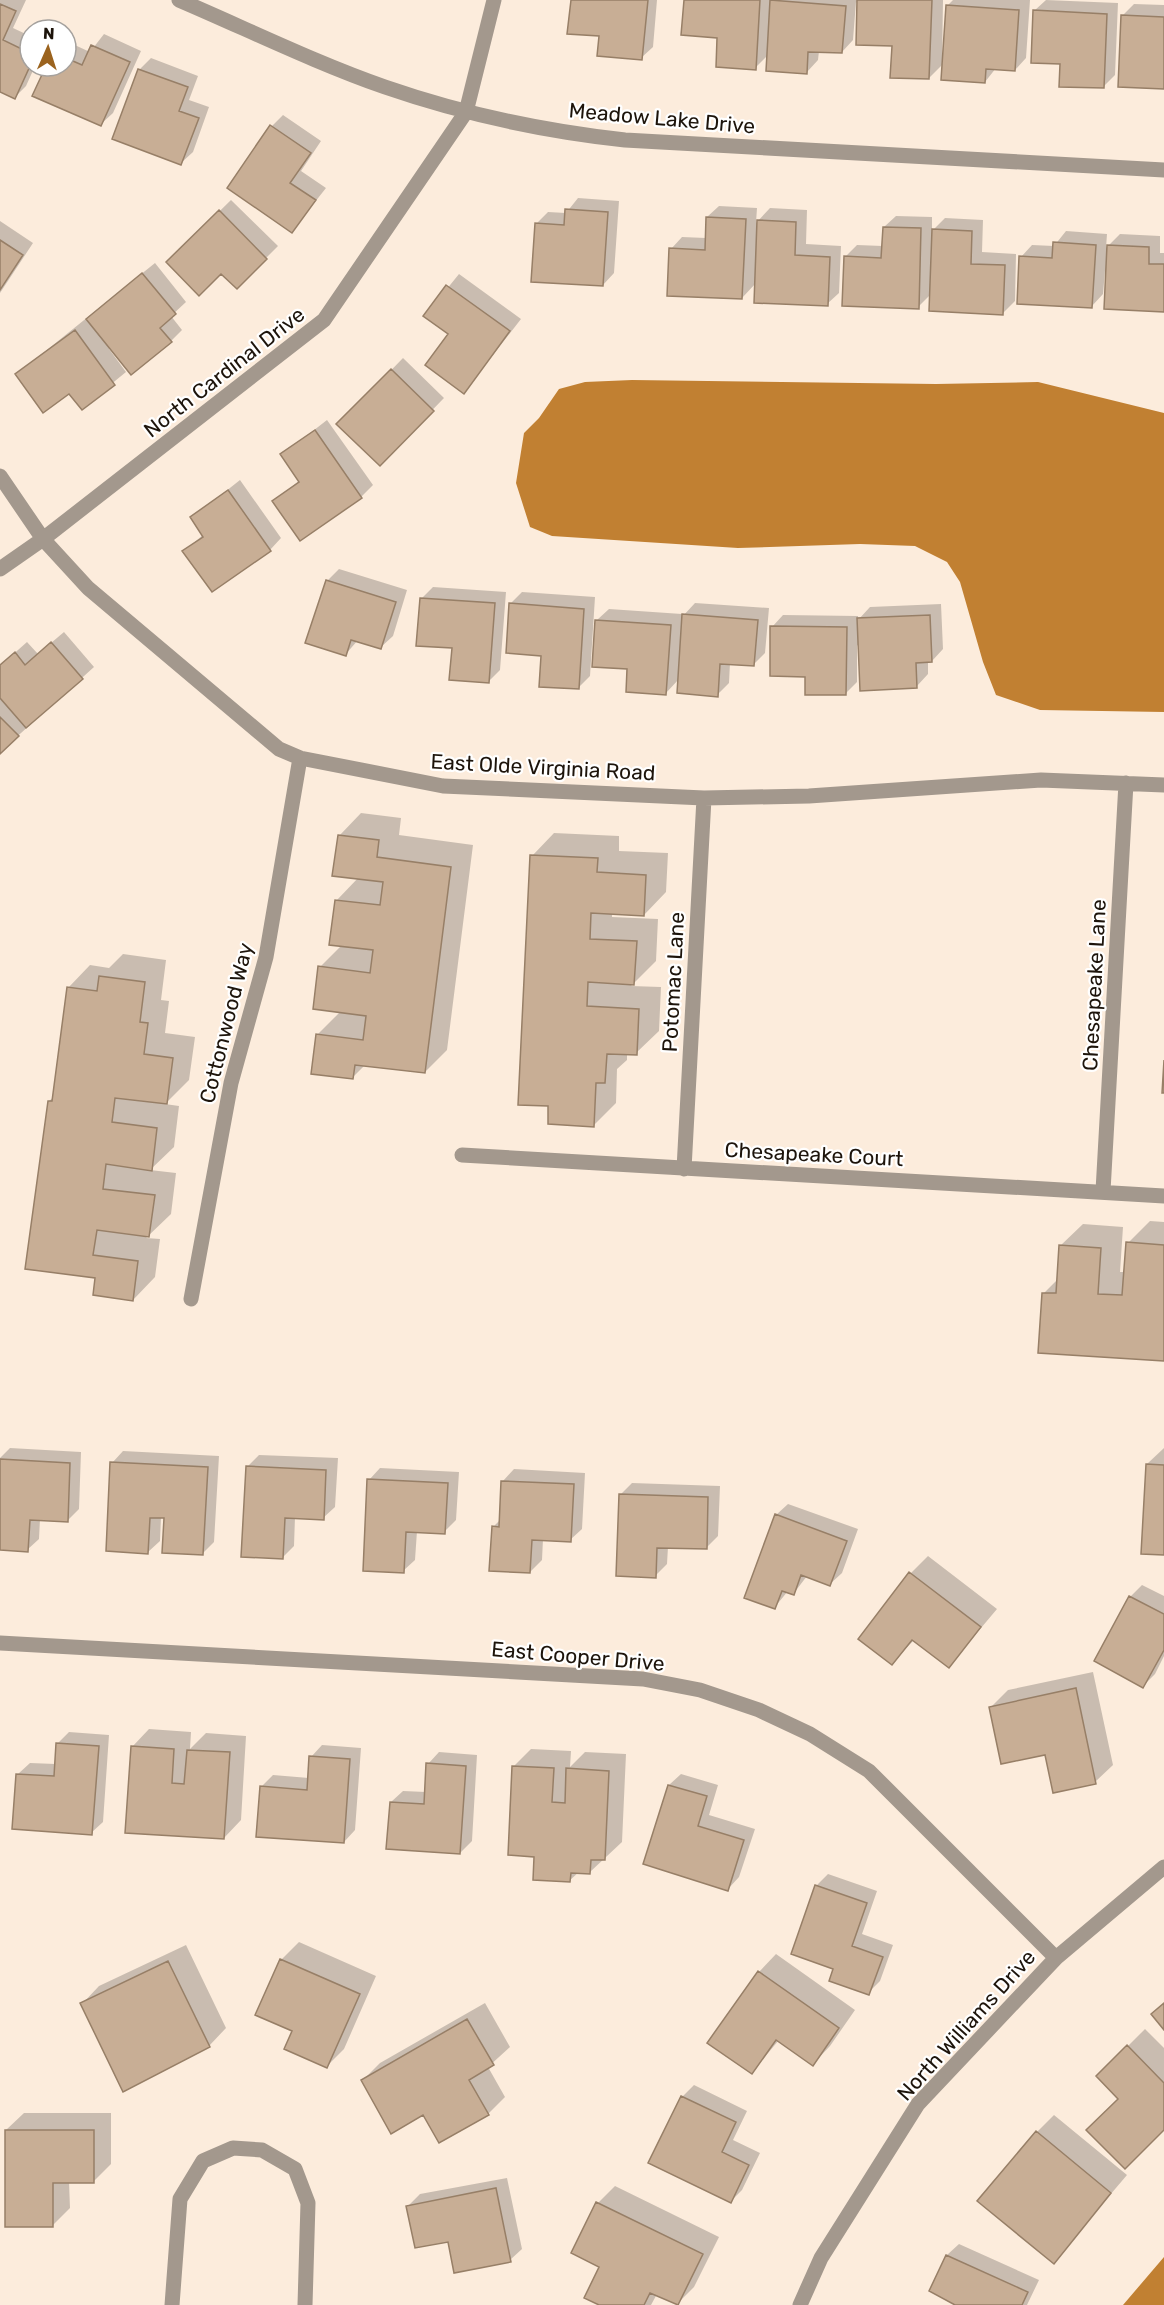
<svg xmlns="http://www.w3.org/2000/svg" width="1164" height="2305" font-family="Rubik,sans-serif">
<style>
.water{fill:#c18032}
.shadow{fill:#0003}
.building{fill:#c8ae95;stroke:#977f67;stroke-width:1.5}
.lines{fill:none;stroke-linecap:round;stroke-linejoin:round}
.minor{stroke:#a3988d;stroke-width:15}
.labels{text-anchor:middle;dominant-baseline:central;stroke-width:4.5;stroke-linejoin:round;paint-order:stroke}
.street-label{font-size:21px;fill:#1d140b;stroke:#fff}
</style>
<rect width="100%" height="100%" fill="#fcecdc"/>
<path class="water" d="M632,380l304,4 102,-2 126,31v299l-124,-2 -44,-15 -13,-33 -23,-80 -13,-20 -32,-16 -55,-2 -122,4 -186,-12 -22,-9 -14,-44 8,-50 15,-15 20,-29 26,-7z
M1164,2257v48h-41z"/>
<path class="shadow" d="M0,0h26l-13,28 17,8v30h5l-9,20 -11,11 -15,-7z
M572,0h85l-4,47 -12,11 -41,-23z
M685,0h85v2l3,-2h170l-1,65 -13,13 -36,-33 -37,-43 -3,38 -11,12 -23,-1 -1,9 -11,12 -39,-17 -13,13 -36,-32z
M953,0h77l-4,58 -11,12 -19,-2 -11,14 -38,-76z
M1046,0l72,3 -3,72 -12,12 -41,-24 -28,-52z
M1134,4l30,1v83l-42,-72z
M104,34l37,17 -28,62 -12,11 -54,-58h19v-25l24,11z
M151,58l47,18 -9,24 20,7 -16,45 -12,11 -42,-93z
M283,115l38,26 -20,30 25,17 -34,43 -20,-105z
M578,198l41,3 -5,72 -11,12 -67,-61 12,-12 18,1z
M231,200l47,46 -41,41 -15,-15 -54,-10z
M719,206l38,2 -1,15 14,-15 37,2 -1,34 35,2 -2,47 -12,11 -71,-21 -14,15 -71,-49 11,-12 24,1 1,-21z
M896,216l36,1v14l13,-13 38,2 -1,32 34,2 -1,47 -12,12 -72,-19 -13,13 -73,-50 12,-12 26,1 1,-19z
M0,221l33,22 -33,50z
M1066,231l41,3 -1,14 14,-14 40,2v17h4v57l-56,-38 -3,-1 -2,23 -11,12 -71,-49 11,-12 22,1z
M155,263l31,39 -15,14 11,14 -11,11 -60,7 -2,1 17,23 -44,36 -12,-17 -53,-17z
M459,274l62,45 -57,73 -14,-58 -25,-18z
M403,358l41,40 -64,66 -41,-40z
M327,420l46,65 -12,12 -61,42 -26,-38 26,-21 -18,-25z
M240,480l41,58 -11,12 -86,1 19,-16 -11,-17z
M339,569l68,21 -14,46 -12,11 -23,-7 -13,15 -18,-74z
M433,587l73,5 -6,78 -11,11 -36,-34 -31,-49z
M522,592l73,5 -5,79 -12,12 -35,-34 -33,-50z
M695,603l74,5 -4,45 -12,12 -23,-2 -1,20 -12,12 -38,-16 -13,14 -37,-25 -32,-48 12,-11 73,5v3z
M941,604l2,45 -11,12h-4v13l-11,12 -60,-41v37l-12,12 -38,-19 -35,-48 11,-12 75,1v4l12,-13z
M64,632l30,35 -94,85v-86l27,-24 11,12z
M361,813l40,5 -2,17 74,10 -26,205 -22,22 -60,-7 -12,12 -36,-42 24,-24 -21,-44 22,-22 -6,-44 23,-24 -20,-41z
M554,833l65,3v15l49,2 -2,39 -22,23 -32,-2v4l46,2 -2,42 -25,25 30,1 -2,44 -23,22h-9v7l-10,9 -1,34 -22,22 -62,-269z
M123,954l43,6 -5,40 8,1 -4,32 30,4 -6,43 -24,24 14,2 -5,41 -24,23 26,3 -5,41 -25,24 14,1 -5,38 -22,23 -36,-23 -48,-176 5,-4 14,-109 22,-23 19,3z
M1150,1221l14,1v138l-120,-67 14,-14 2,-33 23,-22 40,3 -3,45h6l2,-29z
M10,1448l71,4 -2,57 -12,12 -27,-2 -1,20 -12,11 -27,-1v-91z
M1164,1448v106l-17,-90z
M123,1451l96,5 -5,86 -11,11 -37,-36h-5l-1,24 -12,11 -36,-89z
M259,1455l79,3 -3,49 -12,11 -28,-1 -1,29 -12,12 -35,-91z
M380,1468l79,4 -3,48 -12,12 -27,-1 -2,29 -12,11 -34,-91z
M514,1469l71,4 -3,56 -12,11 -27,-1 -1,21 -12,12 -37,-45 8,-8 2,-38z
M632,1483l88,3 -2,50 -12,12 -38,-1 -1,17 -12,12 -35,-81z
M788,1504l70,25 -16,44 -12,11 -23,-8 -13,17 -6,-2 -14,17 2,-93z
M928,1556l69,53 -48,57 -35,-26 -22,23 -32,-25 51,-65z
M1142,1585l22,11v60l-9,18 -12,12 -47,-25 34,-64z
M1093,1672l20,93 -18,17 -104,-75 17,-17z
M149,1729l42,3 -1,17 16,-16 40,3 -5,84 -17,18 -92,-91z
M69,1732l40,3 -6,87 -12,11 -73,-59 12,-11 26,1 2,-21z
M322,1745l39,3 -6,82 -11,12 -83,-55 12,-12 36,3 2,-21z
M531,1749l40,2 -1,16 15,-15 41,2 -4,88 -32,30h-11l-10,9 -33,-26 -23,-88z
M439,1752l38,3 -5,86 -12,12 -69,-51 12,-11 23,1 2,-28z
M681,1774l37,11 -9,30 46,14 -16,48 -11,12 -83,-26 24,-78z
M828,1874l49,17 -15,43 31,11 -13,36 -12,12 -33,-25 -19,-82z
M299,1942l77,34 -32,73 -17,17 -33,-36 -37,-16 25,-55z
M186,1945l40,83 -17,18 -127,-42 17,-18z
M776,1954l79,56 -25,36 -17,18 -34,-24 -27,32 -43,-29 50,-71z
M485,2003l25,44 -22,20 17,30 -17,17 -64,-1 -61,-33 17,-17z
M1145,2029l19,19v80l-66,-52z
M694,2085l53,26 -14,29 27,13 -18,37 -11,11 -49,-104z
M24,2113h87v51l-17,17h-25l1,27 -18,18 -46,-96z
M1054,2115l73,60 -74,87 -16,-130z
M507,2178l15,71 -12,11 -61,-20 -41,-34 12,-12z
M615,2186l104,51 -25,50 -17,17 -20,-10 -6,11h-49l-4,-102z
M959,2244l80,36 -12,25h-70l-10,-50z"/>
<path class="building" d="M571,0h77l-6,60 -45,-4 2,-20 -32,-2z
M684,0h76l-4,70 -40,-3 1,-29 -36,-3z
M770,0l76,6 -4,47 -34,-1 -1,22 -41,-3z
M857,0h75l-3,79 -39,-1 2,-32 -36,-1z
M0,4l16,7 -13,29 27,13v13l-15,33 -15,-7z
M946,5l73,5 -4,61 -29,-2 -1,14 -44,-3z
M1033,10l74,4 -3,74 -45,-1 1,-23 -29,-1z
M1121,15l43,2v72l-46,-2z
M91,45l39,17 -29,64 -69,-30 14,-30h20v-8l16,7z
M138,69l50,18 -9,24 20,7 -18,47 -69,-26z
M270,125l41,28 -21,30 26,17 -24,33 -65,-45z
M565,209l43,3 -5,74 -72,-4 4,-59 29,2z
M219,210l48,49 -30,30 -16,-15 -22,22 -33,-34z
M706,217l40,2 -4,80 -75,-3 2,-48 36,2z
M757,220l39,2 -1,33 35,2 -2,49 -74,-3z
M883,227l38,1 -2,81 -77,-3 2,-50 37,2z
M932,229l40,2 -1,33 34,1 -2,50 -74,-4z
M0,240l23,15 -23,35z
M1053,242l43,3 -4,63 -75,-4 2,-48 33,2z
M1107,245l42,2v17h15v48l-60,-3z
M142,273l34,41 -16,14 12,14 -41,33 -45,-56z
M446,285l64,46 -46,63 -39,-29 23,-31 -25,-18z
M75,330l40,55 -33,25 -13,-16 -26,19 -28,-39z
M391,369l43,42 -54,55 -44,-42z
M315,430l47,68 -62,43 -28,-40 27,-19 -19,-28z
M228,490l43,61 -59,41 -30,-41 21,-14 -13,-20z
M326,580l70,22 -15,47 -30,-9 -5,16 -41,-13z
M420,598l75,5 -6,80 -40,-3 3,-32 -36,-2z
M509,603l75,6 -5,80 -40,-2 2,-31 -35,-3z
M682,614l76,6 -4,46 -34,-2 -2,33 -41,-4z
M930,615l2,47 -16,1 1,25 -57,3 -3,-73z
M595,620l76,5 -5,70 -40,-3 1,-23 -35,-2z
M770,626l77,1 -1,68h-41v-18l-35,-1z
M51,642l32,37 -57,49 -26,-30v-33l15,-13 10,13z
M0,717l19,19 -19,18z
M338,835l41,5 -2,17 74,10 -26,206 -70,-8 -2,14 -42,-5 5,-40 47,6 3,-24 -53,-7 5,-43 52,7 3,-23 -44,-5 6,-45 45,5 3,-23 -51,-6z
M530,855l68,3 -1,14 49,3 -2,41 -53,-3 -1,26 47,2 -3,44 -46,-3 -1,24 52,3 -2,46 -30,-1 -2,29h-9l-2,44 -46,-3v-18l-30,-1z
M99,976l46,6 -5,40 8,1 -4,31 29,4 -6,46 -52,-6 -3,24 45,6 -5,43 -46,-7 -3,25 52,6 -6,42 -52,-7 -4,25 45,6 -5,40 -40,-6 2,-17 -70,-9 23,-168h4l15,-114 30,4z
M1164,1060v33h-2z
M1126,1242l38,3v116l-126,-8 4,-60h14l3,-48 42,3 -3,46 24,1z
M0,1459l70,4 -2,59 -38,-2 -2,32 -28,-2z
M110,1462l98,5 -5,88 -41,-2 2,-35h-14l-2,36 -42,-3z
M1146,1464l18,1v90l-23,-1z
M246,1466l80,4 -2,50 -39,-2 -2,41 -42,-2z
M367,1479l81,4 -3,51 -39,-2 -2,41 -41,-2z
M501,1481l73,3 -3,58 -39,-2 -2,33 -41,-2 3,-45 7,1z
M619,1494l89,3 -1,52 -50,-1 -1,30 -40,-2z
M775,1514l72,27 -17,45 -29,-11 -7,20 -12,-4 -7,18 -31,-11z
M909,1572l72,55 -32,41 -37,-28 -20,25 -34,-26z
M1129,1596l35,18v36l-21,38 -49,-27z
M1076,1688l20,96 -43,9 -8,-38 -44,9 -12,-57z
M56,1743l43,3 -7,89 -80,-6 4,-55 38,2z
M131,1746l43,3 -2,34 12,1 3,-34 43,2 -6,87 -99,-6z
M309,1756l41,3 -6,84 -88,-6 4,-51 47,4z
M426,1763l40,3 -6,88 -74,-5 4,-47 34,2z
M512,1766l42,2 -2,34 13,1 1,-35 43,3 -4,89h-14l-1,14 -19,-1 -1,9 -37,-2 1,-23 -26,-2z
M668,1785l39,11 -9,30 46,14 -16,51 -85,-27z
M815,1885l52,18 -15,43 31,11 -14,38 -40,-14 4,-12 -42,-15z
M280,1959l80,35 -33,74 -43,-19 8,-18 -37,-16z
M168,1961l42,86 -87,45 -43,-89z
M758,1971l81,57 -26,38 -37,-26 -24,34 -45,-31z
M1164,2003v27l-13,-16z
M467,2019l27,46 -25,15 20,35 -50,28 -16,-28 -32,19 -30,-54z
M1127,2045l37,38v47l-39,39 -39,-39 32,-31 -22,-23z
M681,2096l55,26 -14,30 27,13 -18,38 -83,-40z
M5,2130h89v53h-41v44h-48z
M1036,2131l75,62 -57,71 -77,-63z
M496,2188l15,74 -57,11 -6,-31 -33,6 -9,-42z
M596,2202l107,52 -25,51 -28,-12 -6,12h-45l-15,-7 15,-31 -28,-14z
M946,2255l82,37 -6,13h-67l-26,-14z"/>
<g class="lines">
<path class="minor" d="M179,0c68,29 137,63 206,87 78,27 158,44 240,53l539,30
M0,476l43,63 45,49 191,161 21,9 143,28 261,12 105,-2 232,-16 123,5
M0,569l43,-30 281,-219 142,-208 28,-112
M462,1155l702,41
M684,1169l20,-371
M1103,1191l23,-408
M191,1299l40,-216 35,-126 34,-199
M0,1643l643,36 57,11 59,20 51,24 59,37 187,187
M172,2305l8,-106 23,-38 30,-13 29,2 33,19 13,34 -3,102
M800,2305l21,-47 97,-154 138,-146 108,-91"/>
</g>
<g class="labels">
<g class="street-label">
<text transform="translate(662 118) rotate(5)">Meadow Lake Drive</text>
<text transform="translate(224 372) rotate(-38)">North Cardinal Drive</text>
<text transform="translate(543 767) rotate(3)">East Olde Virginia Road</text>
<text transform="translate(673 982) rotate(-87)">Potomac Lane</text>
<text transform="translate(1094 985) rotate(-87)">Chesapeake Lane</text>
<text transform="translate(226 1023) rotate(-76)">Cottonwood Way</text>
<text transform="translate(814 1154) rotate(3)">Chesapeake Court</text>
<text transform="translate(578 1656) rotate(5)">East Cooper Drive</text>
<text transform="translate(966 2025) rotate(-48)">North Williams Drive</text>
</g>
</g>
<g transform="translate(48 48) rotate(3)"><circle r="28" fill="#ffffff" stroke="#a5a19d" stroke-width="1.5"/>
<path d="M0-4.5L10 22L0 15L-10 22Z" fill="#9b631e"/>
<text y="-9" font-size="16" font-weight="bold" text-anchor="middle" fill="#1d140b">N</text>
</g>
</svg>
